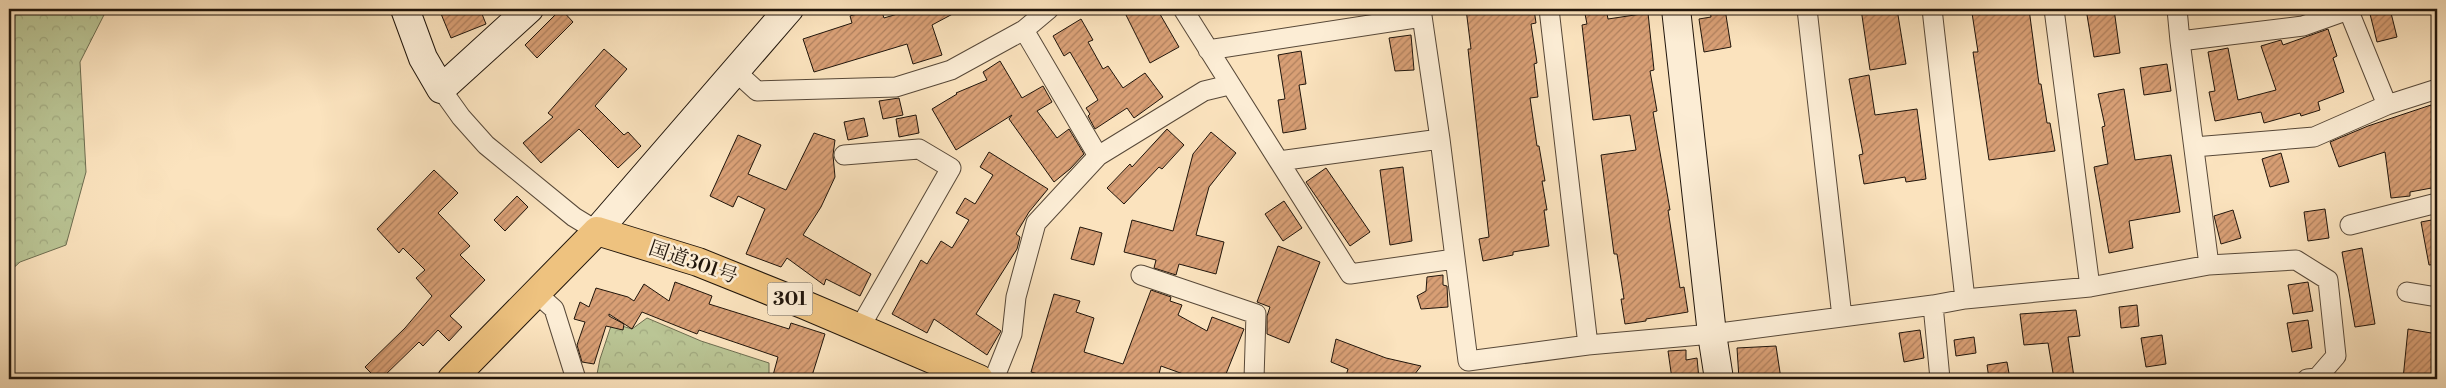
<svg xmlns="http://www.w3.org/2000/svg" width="2446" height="388" font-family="'Libre Bodoni','Noto Serif JP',serif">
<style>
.forest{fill:url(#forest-crowns);stroke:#6d6d50}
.building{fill:url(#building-hatch);stroke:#20150b}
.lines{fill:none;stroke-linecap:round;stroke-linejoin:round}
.street-casing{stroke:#574838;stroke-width:21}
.secondary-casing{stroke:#20150b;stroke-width:30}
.highway-casing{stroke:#20150b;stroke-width:30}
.street{stroke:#fcedd5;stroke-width:19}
.secondary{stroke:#fcedd5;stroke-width:28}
.highway{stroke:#eec27f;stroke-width:28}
.labels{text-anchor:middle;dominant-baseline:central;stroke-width:5;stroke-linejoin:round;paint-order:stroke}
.shield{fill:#fcedd5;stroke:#625648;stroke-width:1}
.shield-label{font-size:19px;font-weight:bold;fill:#20150b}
.street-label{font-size:20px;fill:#20150b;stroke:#fcedd5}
</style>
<defs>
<pattern id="forest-crowns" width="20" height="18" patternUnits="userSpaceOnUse" patternTransform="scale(1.25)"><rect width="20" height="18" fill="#bac595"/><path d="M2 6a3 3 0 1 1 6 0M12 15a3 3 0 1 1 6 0" fill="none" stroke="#a0a87f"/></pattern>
<pattern id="building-hatch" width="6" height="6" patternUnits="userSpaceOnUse" patternTransform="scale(1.25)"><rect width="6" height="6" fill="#d89f75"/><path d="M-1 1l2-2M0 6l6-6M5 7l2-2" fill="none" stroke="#af805e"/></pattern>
</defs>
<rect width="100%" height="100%" fill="#fbe3be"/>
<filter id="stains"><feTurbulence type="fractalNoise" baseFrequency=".004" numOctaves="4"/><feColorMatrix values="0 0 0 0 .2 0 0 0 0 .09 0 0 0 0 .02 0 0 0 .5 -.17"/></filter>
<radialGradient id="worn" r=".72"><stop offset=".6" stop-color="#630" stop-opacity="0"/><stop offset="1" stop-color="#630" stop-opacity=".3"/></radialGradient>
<path class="forest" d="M9,9h98l-27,53 6,110 -20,73 -46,17 -11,10z
M647,318l54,23 68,22v16h-173l4,-20 12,-36 20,6z"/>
<path class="building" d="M439,9h41l6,15 -35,14z
M561,9l12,13 -36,36 -12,-13z
M873,9h8l3,9 30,-9h48l-30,16 10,30 -29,9 -6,-20 -93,28 -11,-33 49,-16 -2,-7z
M1123,9h34l22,38 -29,16z
M1466,9h68l2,14 -5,1 6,39 -3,1 4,33 -8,1 7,48h2l6,35h-3l5,29h-3l5,36 -36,6v3l-30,6 -4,-22 10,-2 -21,-188h3z
M1584,9h22l2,10 40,-6 6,57 -4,1 7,40 -4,1 17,98h-2l12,78 4,-1 4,25 -42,7v2l-21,3 -4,-25h3l-7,-45h-3l-13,-99 35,-5 -6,-35 -37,5 -11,-95 5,-1z
M1710,9h15l6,38 -27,5 -5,-33 12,-2z
M1861,9h36l9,55 -36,6z
M1996,9h33l10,75h2l6,39h3l5,28 -66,9 -16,-108h5l-6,-39z
M2086,9h28l6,44 -26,4z
M2390,9l7,28 -20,5 -7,-28z
M1081,19l12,21 -5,2 15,27 5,-3 15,22 22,-15 18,24 -29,21 -7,-10 -32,21 -7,-13 2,-2 -4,-6 12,-8 -28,-48 -6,4 -11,-20z
M2328,29l9,27 -4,2 11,34 -26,10 2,8 -19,6 -1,-3 -36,10 -3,-11 -46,9 -6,-29 6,-1 -7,-39 20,-4 10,52 38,-10 -15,-44 20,-6 2,5z
M1411,35l3,35 -19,1 -6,-33z
M604,49l23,20 -32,37 29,29 4,-3 13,14 -23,22 -39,-39 -38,34 -18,-20 30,-26 -5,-4z
M1301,51l5,33 -7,1 7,44 -23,4 -5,-33 7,-1 -7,-44z
M1000,61l22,37 21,-12 9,16 -15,9 20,27 12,-9 15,25 -14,15 -16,13 -45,-63 3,-4 -56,35 -24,-41 25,-15 -1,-1 31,-13 -4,-8z
M2167,64l4,27 -27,4 -4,-27z
M1869,75l6,40 42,-6 9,70 -20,3 -1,-5 -41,7 -5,-29 4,-1 -14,-75z
M2124,89l11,71 36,-5 9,57 -51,9 4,27 -24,5 -15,-86 14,-3 -6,-37 3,-1 -7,-32z
M899,98l4,17 -20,4 -4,-18z
M2431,105l6,26v56l-27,5v4l-19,2 -6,-46 -46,15 -9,-25 38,-16z
M916,115l3,18 -20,4 -3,-18z
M864,118l4,18 -20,4 -4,-18z
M1167,129l17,16 -22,24 -3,-2 -35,37 -17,-16 23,-24 2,3z
M1211,132l25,21 -27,34 -13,48 28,7 -8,32 -37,-10 -3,11 -22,-7 2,-8 -32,-8 8,-32 41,11 20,-77z
M814,133l21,7 -2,15 2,22 -14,30 -18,28 68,39 -11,22 -34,-17 -2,6 -37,-27 -6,9 -35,-13 19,-45 -27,-13 -5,11 -23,-11 28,-61 23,10 -13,29 38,16z
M989,152l59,37 -19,23 -13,22 4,3 -3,12 -41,65 25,17 -14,24 -53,-36 -7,14 -35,-19 29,-54 6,4 14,-23 11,7 17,-28 -13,-7 9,-15 10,6 18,-29 -13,-8z
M2281,153l8,29 -19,5 -8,-28z
M1403,167l9,74 -22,4 -10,-75z
M1326,168l44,64 -20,14 -44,-64z
M434,170l24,23 -20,20 32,33 -10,9 25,25 -35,36 12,11 -13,14 -11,-11 -15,16 -4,-4 -38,37h-4l-12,-12 40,-39 27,-32 -16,-18 9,-8 -22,-22 -4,5 -22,-24z
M517,196l11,11 -23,24 -11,-11z
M1284,201l18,27 -19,13 -18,-27z
M2325,209l4,29 -21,3 -4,-29z
M2233,210l8,28 -20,6 -7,-28z
M2437,219v45l-8,1 -8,-43z
M1080,227l22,6 -8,32 -23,-6z
M1278,246l42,16 -31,81 -22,-9v-18l3,-9 -13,-5z
M2362,248l13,76 -20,3 -13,-75z
M1443,275v10l4,1 1,21 -27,2 -4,-13 9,-5 1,-14z
M675,282l37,14 -3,8 80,25 2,-6 34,11 -14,45h-39l6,-22 -79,-27 -2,4 -55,-22 -10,17 -23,-15v2l15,8 -1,6 -17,-4 -12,38 -12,-2 -5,-17 8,-23 -11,-3 6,-17 9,5 7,-19 32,9 6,4 10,-17 25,17z
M2308,282l5,29 -20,3 -5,-29z
M1151,290l20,7 -1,4 12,4 -4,10 29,16 5,-14 32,12 -20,50h-27l-36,-13 -2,8 3,1 -1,4h-104l-26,-7 23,-78 26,7 -4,11 18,6 -10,34 39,12z
M2137,305l2,21 -18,2 -2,-21z
M2076,310l4,26 -12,1 6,40 -20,2 -6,-36 -24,2 -4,-31z
M2308,320l4,28 -20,4 -5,-29z
M2408,329l29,5 -2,45h-32z
M1920,330l4,28 -20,4 -5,-29z
M2162,335l4,29 -20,3 -5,-29z
M1974,337l2,16 -20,3 -2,-16z
M1336,339l50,19 35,8 -10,13h-66l3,-10 -17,-7z
M1776,346l5,33h-42l-2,-31z
M1686,350v10l11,-2 2,21h-27l-4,-28z
M2007,362l3,17h-21l-2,-14z"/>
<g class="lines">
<g class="street-casing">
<path id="street" d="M1183,9l167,265 104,-15
M1421,9l19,130 28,222 120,-16 124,-11 221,-29 32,-6 125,-12 119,-22 87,-5 32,20 8,76 -19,22 -10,1
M1549,9l39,336
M1807,9l35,308
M1932,9l33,290
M2054,9l36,278
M2177,9l3,32
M2348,9l39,96
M1024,30l74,126
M1208,50l214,-33
M735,71l22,20 139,-4 55,-17 73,-40 25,-21
M441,89l20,28 25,28 88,72 23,14
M2194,147l120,-10 73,-32 50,-16
M844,155l75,-6 32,19 -92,161
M1279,161l161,-22
M2350,225l87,-22
M2209,265l-29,-224 123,-15 45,-16
M1141,275l115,39 -2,65
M2407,292l30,5
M536,293l18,16 22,70
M1933,305l7,74
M994,379l18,-45 4,-37 20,-74 62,-67 106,-65 25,-6"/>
</g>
<g class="secondary-casing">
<path id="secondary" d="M405,9l18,49 18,31 88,-80
M1676,9l36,325 7,45
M597,231l192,-222"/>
</g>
<g class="highway-casing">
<path id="highway" d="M452,379l145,-148 101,31 107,43 174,74"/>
</g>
<use href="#street" class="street"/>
<use href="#secondary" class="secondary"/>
<use href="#highway" class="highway"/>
</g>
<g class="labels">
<rect class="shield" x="767.5" y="282.5" width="45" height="33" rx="4"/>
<g class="shield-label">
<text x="790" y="299">301</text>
</g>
<g class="street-label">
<text transform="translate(693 263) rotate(19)">国道301号</text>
</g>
</g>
<rect width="2446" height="388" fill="none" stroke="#fbe3be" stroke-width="30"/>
<rect x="10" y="10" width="2426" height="368" fill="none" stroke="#20150b" stroke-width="2.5"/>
<rect x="15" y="15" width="2416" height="358" fill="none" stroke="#20150b"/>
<rect width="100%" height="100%" filter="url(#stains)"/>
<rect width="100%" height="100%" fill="url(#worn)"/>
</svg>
